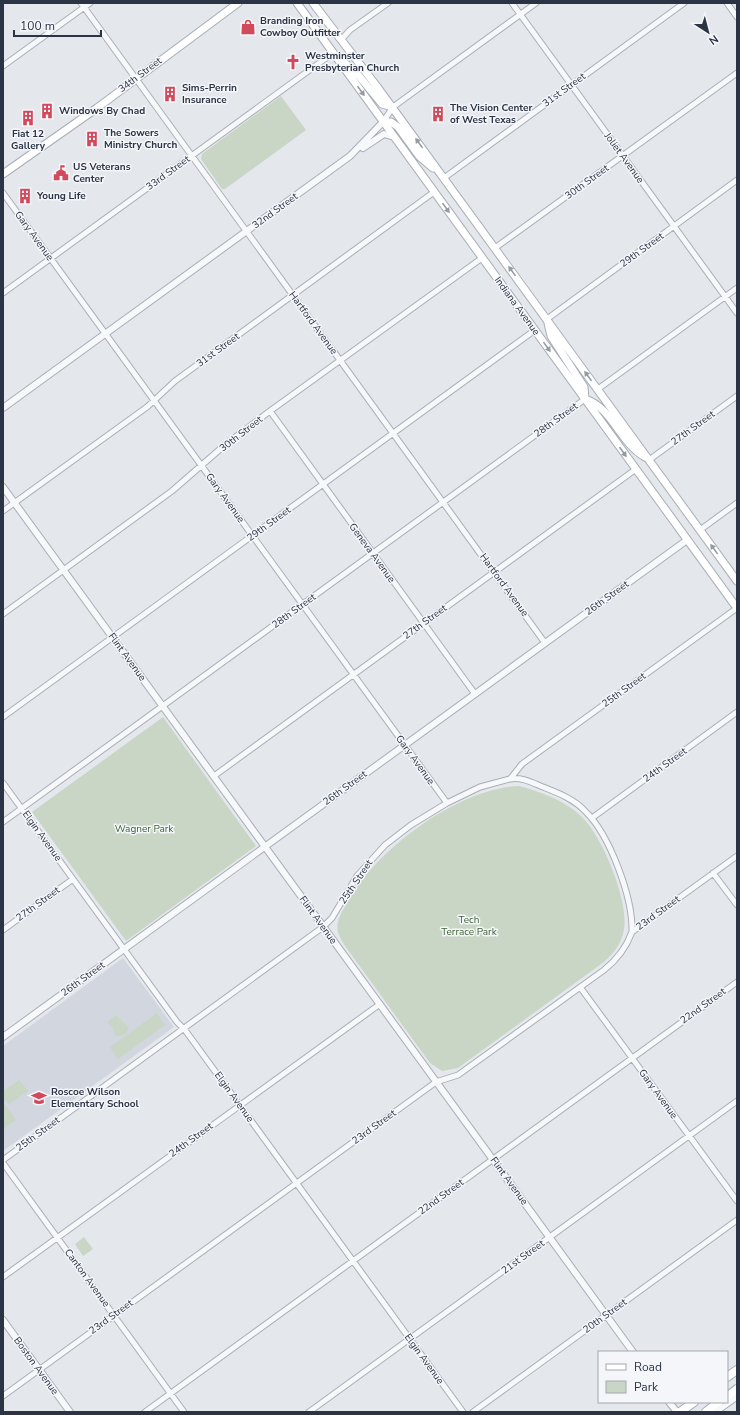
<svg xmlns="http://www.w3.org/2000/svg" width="740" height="1415" font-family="'Nunito Sans',sans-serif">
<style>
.built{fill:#d2d6de}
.green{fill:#c9d6c5}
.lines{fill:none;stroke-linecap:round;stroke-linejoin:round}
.minor-casing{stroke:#a9aeb7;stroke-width:7}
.tertiary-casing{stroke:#a9aeb7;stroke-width:8}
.secondary-casing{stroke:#a9aeb7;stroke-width:9}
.primary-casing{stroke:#a3abb8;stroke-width:10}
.minor{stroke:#f7f8fa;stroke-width:5}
.tertiary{stroke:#f7f8fa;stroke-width:6}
.secondary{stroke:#fff;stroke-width:7}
.primary{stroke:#fff;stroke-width:8}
.oneway{fill:#959aa2}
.labels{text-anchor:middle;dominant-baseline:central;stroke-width:3;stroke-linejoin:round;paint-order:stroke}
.poi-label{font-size:10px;font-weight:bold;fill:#2b3445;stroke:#f4f6f9;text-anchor:start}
.street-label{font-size:10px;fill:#2b3445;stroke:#f4f6f9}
.park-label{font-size:10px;fill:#3f6138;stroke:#f4f6f9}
</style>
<rect width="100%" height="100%" fill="#e4e7ec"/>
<path class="built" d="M123,958l51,69 -171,124v-105z"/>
<path class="green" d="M281,96l25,34 -81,59h-3l-21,-30 1,-5z
M163,717l93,129 -130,95 -94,-129z
M519,786c22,6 45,14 62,30 21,19 48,85 43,113 -2,14 -10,24 -20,33l-146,106 -16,3 -12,-8 -85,-117c-2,-4 -6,-9 -7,-14 -3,-11 5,-21 10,-31 28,-51 110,-113 171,-115z
M157,1013l8,12 -47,34 -8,-12z
M116,1015l12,12c0,6 -5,10 -12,9l-4,-9 -5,-5z
M19,1080l9,11 -19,13 -6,-6v-7z
M3,1102l13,18 -13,9z
M84,1237l9,12 -10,7 -8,-12z"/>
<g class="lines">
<g class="minor-casing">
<path id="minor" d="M81,3l464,640
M512,3l225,310
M727,3l10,14
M341,40l9,-10 38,-27
M3,66l87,-63
M383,122l10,-15 143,-104
M444,178l240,-175
M3,193l444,610
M495,248l242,-175
M3,293l330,-240
M547,319l190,-139
M598,389l139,-101
M270,411l205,283
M649,460l88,-64
M3,511l144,-104 28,-26 259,-189
M700,530l37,-27
M3,614l169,-123 54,-47 44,-33 212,-153
M3,717l532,-387
M214,776l422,-307
M510,779c12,-2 23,4 33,8 15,6 31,12 42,24 25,24 48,87 47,121
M3,783l174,239 8,8 278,382
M592,818l145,-106
M3,822l582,-423
M713,873l24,32
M3,930l70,-51
M580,987l157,214
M3,1160l320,-233 9,-9 25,-42 28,-31 26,-20 36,-22 33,-16 30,-8 12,-15 215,-156
M3,1163l181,249
M3,1277l377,-273
M3,1396l433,-314 22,-7 146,-105c14,-11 22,-22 28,-38l105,-76
M145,1412l592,-430
M309,1412l428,-311
M473,1412l264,-192
M716,1412l21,-15"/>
</g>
<g class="tertiary-casing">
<path id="tertiary" d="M363,148l21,-14 10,3
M3,408l347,-252 33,-34
M3,487l630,865
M3,1037l684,-497
M3,1320l67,92
M669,1402l8,10"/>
</g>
<g class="secondary-casing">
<path id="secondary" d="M297,3l440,605
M313,3l65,85 359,493
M344,62l15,14 23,28 11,3
M383,122h8l7,5 21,29 14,12
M3,174l94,-66 141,-105
M548,323l3,13 33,51 1,12c27,8 35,44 60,58"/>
</g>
<g class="primary-casing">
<path id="primary" d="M727,1377l10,-7
M727,1397l10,-8
M680,1412l14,-10
M706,1412l13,-10"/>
</g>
<use href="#minor" class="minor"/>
<use href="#tertiary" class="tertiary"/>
<use href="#secondary" class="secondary"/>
<use href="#primary" class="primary"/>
</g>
<defs><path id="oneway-solid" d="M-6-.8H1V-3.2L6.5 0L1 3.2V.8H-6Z"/></defs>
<g class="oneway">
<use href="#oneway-solid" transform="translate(361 91) rotate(54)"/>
<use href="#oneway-solid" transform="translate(419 143) rotate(-126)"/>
<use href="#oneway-solid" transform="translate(446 208) rotate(54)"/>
<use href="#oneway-solid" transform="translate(512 271) rotate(-126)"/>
<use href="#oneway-solid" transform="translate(547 347) rotate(54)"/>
<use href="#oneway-solid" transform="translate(588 376) rotate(-126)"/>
<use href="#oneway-solid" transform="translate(623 452) rotate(54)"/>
<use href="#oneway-solid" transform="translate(714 549) rotate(-126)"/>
</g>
<defs>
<g id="shop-bare" transform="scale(1.2)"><path d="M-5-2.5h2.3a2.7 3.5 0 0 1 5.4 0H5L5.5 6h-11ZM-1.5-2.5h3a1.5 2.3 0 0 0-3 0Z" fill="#d1495b" stroke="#f4f6f9" stroke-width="2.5" paint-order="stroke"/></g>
<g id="church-bare" transform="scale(1.2)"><path d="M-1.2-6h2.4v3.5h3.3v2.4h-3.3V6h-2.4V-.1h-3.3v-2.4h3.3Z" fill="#d1495b" stroke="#f4f6f9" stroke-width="2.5" paint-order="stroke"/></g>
<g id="building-bare" transform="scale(1.2)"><path d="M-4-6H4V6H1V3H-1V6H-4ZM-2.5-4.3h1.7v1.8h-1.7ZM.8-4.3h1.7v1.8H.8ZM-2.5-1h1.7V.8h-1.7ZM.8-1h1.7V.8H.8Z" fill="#d1495b" stroke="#f4f6f9" stroke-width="2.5" paint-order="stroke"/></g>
<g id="civic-bare" transform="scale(1.2)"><path d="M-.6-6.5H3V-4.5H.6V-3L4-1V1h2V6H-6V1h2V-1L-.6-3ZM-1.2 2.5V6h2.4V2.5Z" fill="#d1495b" stroke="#f4f6f9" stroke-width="2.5" paint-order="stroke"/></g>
<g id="school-bare" transform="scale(1.2)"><path d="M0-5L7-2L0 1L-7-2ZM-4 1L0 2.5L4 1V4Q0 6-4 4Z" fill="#d1495b" stroke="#f4f6f9" stroke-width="2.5" paint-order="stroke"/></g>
</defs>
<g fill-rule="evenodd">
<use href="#shop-bare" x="248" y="27"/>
<use href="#church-bare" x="293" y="62"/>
<use href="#building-bare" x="170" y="94"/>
<use href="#building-bare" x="47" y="111"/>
<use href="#building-bare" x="438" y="114"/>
<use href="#building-bare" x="28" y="118"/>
<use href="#building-bare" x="92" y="139"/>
<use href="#civic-bare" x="61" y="173"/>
<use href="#building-bare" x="25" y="196"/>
<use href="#school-bare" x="39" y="1098"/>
</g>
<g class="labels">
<g class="poi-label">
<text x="260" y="21">Branding Iron<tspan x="260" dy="12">Cowboy Outfitter</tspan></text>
<text x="305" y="56">Westminster<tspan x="305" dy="12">Presbyterian Church</tspan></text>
<text x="182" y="88">Sims-Perrin<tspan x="182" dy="12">Insurance</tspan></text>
<text x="450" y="108">The Vision Center<tspan x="450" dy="12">of West Texas</tspan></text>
<text x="59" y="111">Windows By Chad</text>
<text x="104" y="133">The Sowers<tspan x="104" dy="12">Ministry Church</tspan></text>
<text x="28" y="134" text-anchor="middle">Fiat 12<tspan x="28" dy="12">Gallery</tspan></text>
<text x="73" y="167">US Veterans<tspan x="73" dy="12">Center</tspan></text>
<text x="37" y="196">Young Life</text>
<text x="51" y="1092">Roscoe Wilson<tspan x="51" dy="12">Elementary School</tspan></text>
</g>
<g class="street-label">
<text transform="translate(140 75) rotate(-37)">34th Street</text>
<text transform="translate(564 90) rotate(-36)">31st Street</text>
<text transform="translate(624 158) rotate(54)">Joliet Avenue</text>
<text transform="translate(168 173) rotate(-36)">33rd Street</text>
<text transform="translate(587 182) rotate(-36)">30th Street</text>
<text transform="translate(275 211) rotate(-36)">32nd Street</text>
<text transform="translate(34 236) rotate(54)">Gary Avenue</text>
<text transform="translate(642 250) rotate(-36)">29th Street</text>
<text transform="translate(517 306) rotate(54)">Indiana Avenue</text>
<text transform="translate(313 323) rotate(54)">Hartford Avenue</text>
<text transform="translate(218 350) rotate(-36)">31st Street</text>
<text transform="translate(556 420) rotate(-36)">28th Street</text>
<text transform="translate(693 428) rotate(-36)">27th Street</text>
<text transform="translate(241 434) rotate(-38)">30th Street</text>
<text transform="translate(225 498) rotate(54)">Gary Avenue</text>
<text transform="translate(269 524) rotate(-36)">29th Street</text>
<text transform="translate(372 553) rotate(54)">Geneva Avenue</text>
<text transform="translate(504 585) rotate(54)">Hartford Avenue</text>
<text transform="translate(607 598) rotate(-36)">26th Street</text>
<text transform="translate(294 611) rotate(-36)">28th Street</text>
<text transform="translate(425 622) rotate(-36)">27th Street</text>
<text transform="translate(127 657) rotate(54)">Flint Avenue</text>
<text transform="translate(624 690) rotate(-36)">25th Street</text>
<text transform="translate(415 760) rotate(54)">Gary Avenue</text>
<text transform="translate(665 765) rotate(-36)">24th Street</text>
<text transform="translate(345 788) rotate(-36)">26th Street</text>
<text transform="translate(42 836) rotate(54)">Elgin Avenue</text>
<text transform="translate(356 882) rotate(-56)">25th Street</text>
<text transform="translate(38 904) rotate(-36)">27th Street</text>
<text transform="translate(658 913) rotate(-36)">23rd Street</text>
<text transform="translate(318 920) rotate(54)">Flint Avenue</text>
<text transform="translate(83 979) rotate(-36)">26th Street</text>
<text transform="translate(703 1006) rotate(-36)">22nd Street</text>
<text transform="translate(658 1094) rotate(54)">Gary Avenue</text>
<text transform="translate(234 1097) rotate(54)">Elgin Avenue</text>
<text transform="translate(374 1127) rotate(-36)">23rd Street</text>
<text transform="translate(38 1134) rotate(-36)">25th Street</text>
<text transform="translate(191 1140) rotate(-36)">24th Street</text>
<text transform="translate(509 1181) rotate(54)">Flint Avenue</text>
<text transform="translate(441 1197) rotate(-36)">22nd Street</text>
<text transform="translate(523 1257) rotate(-36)">21st Street</text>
<text transform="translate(87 1278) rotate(54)">Canton Avenue</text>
<text transform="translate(605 1316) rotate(-36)">20th Street</text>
<text transform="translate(111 1317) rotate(-36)">23rd Street</text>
<text transform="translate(424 1359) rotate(54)">Elgin Avenue</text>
<text transform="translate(36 1366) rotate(54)">Boston Avenue</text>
</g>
<g class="park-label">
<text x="144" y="829">Wagner Park</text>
<text x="469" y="920">Tech<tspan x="469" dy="12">Terrace Park</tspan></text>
</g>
</g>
<rect width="740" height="1415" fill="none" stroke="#2b3445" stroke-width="8"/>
<rect x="598" y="1351" width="130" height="52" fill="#f4f6f9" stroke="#a4a8b1"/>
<rect x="606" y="1364" width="20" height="6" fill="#ffffff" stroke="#a4a8b1"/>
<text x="634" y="1371" font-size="12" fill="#2b3445">Road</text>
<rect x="606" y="1381" width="20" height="12" fill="#c9d6c5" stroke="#a4a8b1"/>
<text x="634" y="1391" font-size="12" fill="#2b3445">Park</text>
<g transform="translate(708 32) rotate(144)" stroke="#f4f6f9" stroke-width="3" paint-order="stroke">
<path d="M0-3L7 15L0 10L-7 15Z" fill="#2b3445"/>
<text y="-6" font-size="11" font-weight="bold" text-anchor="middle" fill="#2b3445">N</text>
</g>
<path d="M14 30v6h87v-6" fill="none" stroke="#2b3445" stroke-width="2"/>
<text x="20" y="30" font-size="12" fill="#2b3445" stroke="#f4f6f9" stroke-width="3" paint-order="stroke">100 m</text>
</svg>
